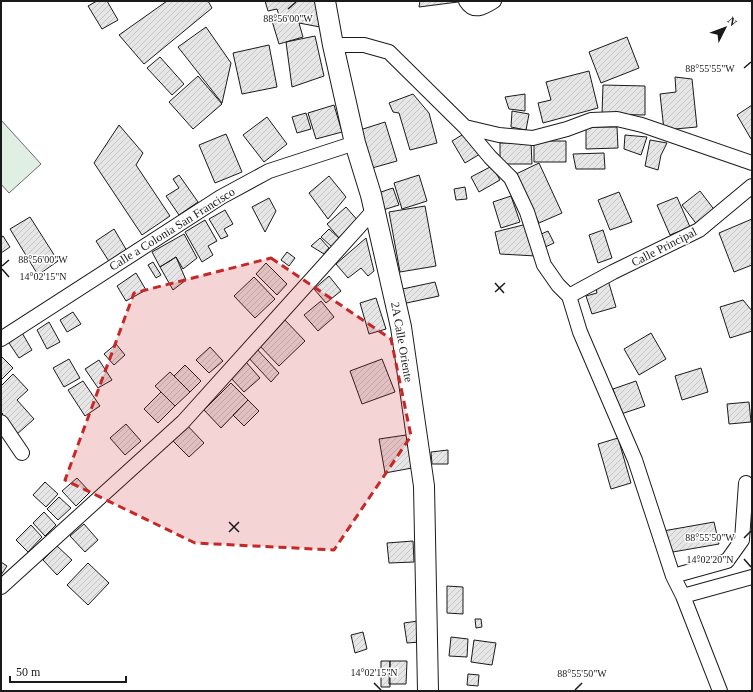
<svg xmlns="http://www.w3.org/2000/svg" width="753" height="692" font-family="'Times New Roman',serif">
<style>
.pitch{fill:#e0efe3;stroke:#6a6a6a}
.building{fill:url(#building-hatch);stroke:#1a1a1a}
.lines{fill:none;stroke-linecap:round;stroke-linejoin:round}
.street-casing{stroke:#1a1a1a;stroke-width:16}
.secondary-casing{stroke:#1a1a1a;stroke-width:22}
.street{stroke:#fff;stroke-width:14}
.secondary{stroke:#fff;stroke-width:20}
.marked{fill:#c62828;fill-opacity:0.2;stroke:#c62828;stroke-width:3;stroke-dasharray:8 5;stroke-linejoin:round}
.ticks{fill:none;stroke:#1a1a1a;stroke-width:1.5}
.labels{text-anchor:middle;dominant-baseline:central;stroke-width:3;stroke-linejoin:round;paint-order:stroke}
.street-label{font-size:12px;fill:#1a1a1a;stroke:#fff}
.ticks-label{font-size:10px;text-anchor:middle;fill:#1a1a1a;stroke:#fff;stroke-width:3;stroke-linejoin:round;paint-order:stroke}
</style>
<defs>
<pattern id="building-hatch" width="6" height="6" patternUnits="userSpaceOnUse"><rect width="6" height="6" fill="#e6e6e6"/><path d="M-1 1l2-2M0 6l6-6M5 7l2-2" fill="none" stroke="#c5c5c5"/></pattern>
</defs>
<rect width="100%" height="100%" fill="#fff"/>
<path class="pitch" d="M1,120l40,44 -32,29 -8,-9z"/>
<path class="building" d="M97,1h10l11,19 -16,9 -14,-23z
M167,1h41l4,7 -68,56 -25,-29z
M265,1h50l5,26 -21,-4 4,14 -24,7 -7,-23 8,-2 -3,-10 -9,2z
M420,1h38v1l-39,5z
M206,27l25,36 -9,40 -44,-56z
M315,36l9,40 -32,11 -6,-45z
M627,37l12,31 -38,15 -12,-31z
M269,45l8,42 -35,7 -9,-41z
M160,57l24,27 -12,11 -25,-27z
M589,71l9,37 -55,15 -5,-20 13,-3 -5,-18z
M198,76l24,28 -29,25 -24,-27z
M675,77l17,2 5,48 -33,3 -4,-36 16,-2z
M603,85l42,1v29l-43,-1z
M413,94l16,19 8,30 -27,7 -11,-37 -6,-1 -4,-9z
M525,94v17l-16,-2 -4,-12z
M334,105l8,27 -26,7 -8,-26z
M752,105v33l-1,1 -14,-24z
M512,111l17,3 -3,16 -15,-3z
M306,113l5,16 -14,4 -5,-16z
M267,117l20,27 -23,18 -21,-27z
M385,122l12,39 -25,7 -12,-38z
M119,125l24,28 -7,12 34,51 -28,19 -48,-72z
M586,127h31l1,21 -32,1z
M467,132l13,22 -15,9 -13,-22z
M226,134l16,38 -27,11 -16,-38z
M625,135l22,2 -6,18 -17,-6z
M650,140l17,3 -6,12 -3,15 -13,-4z
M534,141h32v21h-32z
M531,142l1,22h-32v-21z
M604,153l1,16h-29l-3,-15z
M539,163l23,50 -23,10 -23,-49z
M492,166l8,14 -21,12 -8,-15z
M179,175l19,27 -19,13 -13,-19 13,-8 -6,-9z
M419,175l8,26 -25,8 -8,-26z
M329,176l17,21 -18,22 -19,-26z
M465,187l2,12 -11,1 -2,-11z
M393,188l6,17 -16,5 -5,-17z
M700,191l16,21 -18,14 -16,-21z
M619,192l13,30 -22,8 -12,-30z
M511,196l9,26 -19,6 -8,-26z
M677,197l13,30 -20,8 -13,-30z
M269,198l7,13 -11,21 -13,-25z
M425,206l11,60 -36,6 -11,-60z
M346,207l13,15 -19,17 -13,-15z
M225,210l8,14 -9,5 4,7 -7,3 -12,-20z
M30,217l28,44 -20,14 -28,-46z
M752,219v46l-18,7 -15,-39z
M205,220l12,21 -9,5 5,9 -11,7 -17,-30z
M527,224l9,32 -36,-2 -5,-22z
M114,229l13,22 -17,12 -14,-22z
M329,229l11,10 -8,8 -11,-10z
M603,230l9,28 -14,5 -9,-28z
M548,231l6,12 -11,5 -6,-12z
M184,234l13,24 -14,11 -7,-12 -16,10 -8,-15z
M3,236l7,11 -9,6v-16z
M320,238l9,10 -5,6 -13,-8z
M366,238l8,33 -6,5 -7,-8 -13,10 -12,-14z
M287,252l8,6 -6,8 -8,-6z
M176,257l10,23 -13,10 -13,-23z
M153,262l8,13 -5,3 -8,-13z
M266,263l21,21 -10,11 -21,-21z
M136,273l10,17 -20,11 -9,-15z
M329,276l12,15 -15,12 -12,-14z
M254,277l21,22 -20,19 -21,-22z
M608,280l8,27 -24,7 -6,-18 11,-3 -2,-9z
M435,282l4,14 -37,8 -4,-14z
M376,298l10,31 -17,5 -9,-31z
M743,300l9,11v20l-22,7 -10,-31z
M321,301l13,16 -16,14 -14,-16z
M73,312l8,12 -14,8 -7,-12z
M284,319l21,22 -26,25 -21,-22z
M49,322l11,20 -13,7 -10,-19z
M21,331l11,19 -13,8 -12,-18z
M651,333l15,26 -27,16 -15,-26z
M116,344l9,11 -11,10 -10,-11z
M210,347l13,14 -14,12 -13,-13z
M255,347l24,26 -8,9 -24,-26z
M1,356l12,12 -12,12z
M69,359l11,19 -16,9 -11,-19z
M382,359l13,33 -33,12 -12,-33z
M99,360l13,20 -14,8 -13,-19z
M246,362l14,16 -16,14 -14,-15z
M185,365l16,16 -11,11 -16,-16z
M701,368l7,24 -26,8 -7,-24z
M170,372l20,20 -15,14 -20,-20z
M13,374l15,16 -11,10 17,19 -18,16 -15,-19 2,-2 -2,-2v-26z
M83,381l17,25 -15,10 -17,-26z
M636,381l9,25 -24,8 -8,-25z
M231,383l17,17 -27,28 -17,-18z
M161,392l14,14 -17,17 -14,-14z
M248,400l11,11 -15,15 -11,-11z
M749,402l2,20 -22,2 -2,-20z
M184,422l20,21 -15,14 -20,-20z
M126,424l15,17 -16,14 -15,-17z
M406,435l6,33 -27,5 -6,-34z
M618,438l13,45 -20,6 -13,-45z
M448,450v14h-16l-1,-12z
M77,478l13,14 -14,14 -14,-15z
M45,482l13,12 -12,13 -13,-12z
M59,497l12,11 -13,12 -11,-11z
M44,512l12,13 -11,11 -12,-13z
M714,522l5,22 -52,9 -4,-22z
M84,524l14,16 -13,12 -15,-16z
M31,525l11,12 -14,15 -12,-12z
M413,541l1,21 -25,1 -2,-20z
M57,546l15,14 -15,15 -14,-15z
M1,562l6,4 -6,9z
M88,563l21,20 -21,22 -21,-20z
M447,586l16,1v27l-16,-1z
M475,619h6l1,8 -6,1z
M418,621l2,21 -13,1 -3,-20z
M363,632l4,17 -12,4 -4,-18z
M451,637l17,2 -1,18 -18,-1z
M474,640l22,3 -4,22 -21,-3z
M381,661h9v26h-9z
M390,661h17l-1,23h-17z
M468,674l11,1 -1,11 -11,-1z"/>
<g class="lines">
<g class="street-casing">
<path id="street" d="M466,1c8,13 18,6 28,0
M333,45h31l25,7 76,75 25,30 21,21 16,34 17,53 14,20 11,11 11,36 55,128 38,116 10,20 37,95
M465,127l34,8 34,3 34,-9 24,-9 26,-1 25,6 110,38
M569,296l44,-24 86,-42 53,-44
M1,339l220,-142 48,-26 86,-28
M1,422l21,31
M673,576l54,-15 15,-21 4,-57
M1,587l182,-165 191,-212
M683,596l69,-19"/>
</g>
<g class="secondary-casing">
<path id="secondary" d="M325,1l8,44 22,98 16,52 30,132 23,159 4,205"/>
</g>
<use href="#street" class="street"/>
<use href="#secondary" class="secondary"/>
</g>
<path class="marked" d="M271,258l120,81 20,97 -77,114 -139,-7 -130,-63 69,-187z"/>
<path class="ticks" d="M288,9l8,-7M744,68l7,-6M2,266l7,-6M2,269l7,8M495,283l9,10M495,292l10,-9M229,522l10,10M229,532l10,-10M744,538l7,-7M744,559l7,8M374,683l7,7M575,690l7,-7"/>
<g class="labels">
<g class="street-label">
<text transform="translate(172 229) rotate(-32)">Calle a Colonia San Francisco</text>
<text transform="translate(664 247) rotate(-27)">Calle Principal</text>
<text transform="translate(402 342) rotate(80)">2A Calle Oriente</text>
</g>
</g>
<g class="ticks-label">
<text x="288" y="22">88°56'00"W</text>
<text x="710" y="72">88°55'55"W</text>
<text x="43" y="263">88°56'00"W</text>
<text x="43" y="280">14°02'15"N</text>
<text x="710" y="541">88°55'50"W</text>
<text x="710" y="563">14°02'20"N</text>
<text x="374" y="676">14°02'15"N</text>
<text x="582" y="677">88°55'50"W</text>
</g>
<rect width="753" height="692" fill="none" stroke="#1a1a1a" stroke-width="4"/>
<g transform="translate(725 28) rotate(48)" stroke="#ffffff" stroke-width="3" paint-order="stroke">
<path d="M0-3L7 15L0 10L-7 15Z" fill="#1a1a1a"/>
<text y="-6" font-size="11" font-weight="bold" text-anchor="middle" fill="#1a1a1a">N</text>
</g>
<path d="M10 676v6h116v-6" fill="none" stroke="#1a1a1a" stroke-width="2"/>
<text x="16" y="676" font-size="12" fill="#1a1a1a" stroke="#ffffff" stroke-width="3" paint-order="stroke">50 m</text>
</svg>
